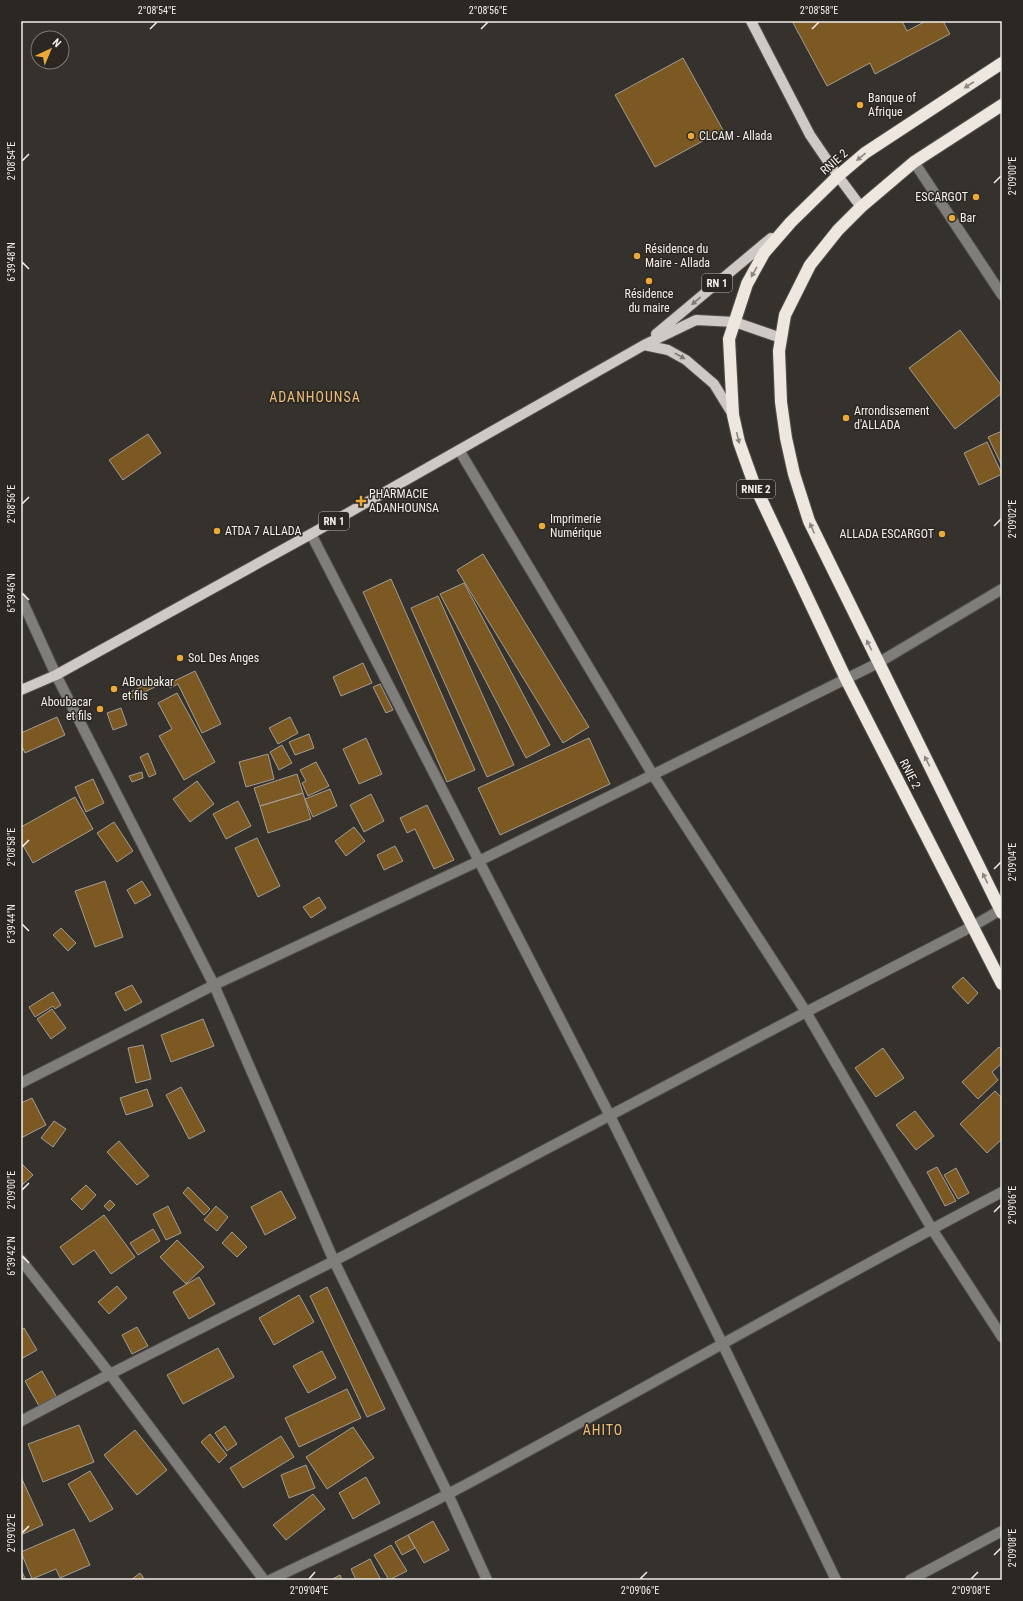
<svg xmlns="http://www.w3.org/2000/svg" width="1023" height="1601" font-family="'Roboto Condensed',sans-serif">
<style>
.building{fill:#7c5923;stroke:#a19c95}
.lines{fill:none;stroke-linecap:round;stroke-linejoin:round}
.minor-casing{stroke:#534f4b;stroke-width:12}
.major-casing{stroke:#534f4b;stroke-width:12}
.highway-casing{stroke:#534f4b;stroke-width:14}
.minor{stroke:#807e7b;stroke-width:10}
.major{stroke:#cec9c4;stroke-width:10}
.highway{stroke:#ede7e0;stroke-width:12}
.oneway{fill:#8c8781}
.oneway2{fill:#7c7873}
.ticks{fill:none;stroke:#f2efeb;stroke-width:1.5}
.poi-dot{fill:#eca93b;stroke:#2b2722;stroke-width:1.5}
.labels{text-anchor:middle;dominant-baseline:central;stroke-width:3;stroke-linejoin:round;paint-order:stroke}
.shield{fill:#2b2722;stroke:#b6b3af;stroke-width:1}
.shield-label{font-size:11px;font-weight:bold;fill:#f2efeb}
.poi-label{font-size:12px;fill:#f2efeb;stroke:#2b2722;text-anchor:start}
.street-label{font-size:12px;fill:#f2efeb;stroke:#2b2722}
.quarter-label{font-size:14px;letter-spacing:1px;fill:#edbe7b;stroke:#2b2722}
.neatline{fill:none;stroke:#f2efeb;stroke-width:1.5}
.ticks-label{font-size:10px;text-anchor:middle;fill:#f2efeb}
</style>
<rect width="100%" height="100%" fill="#35312c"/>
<path class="building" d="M792,21h110l5,10 19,-10h17l7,13 -75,40 -5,-11 -43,23z
M683,58l40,72 -68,37 -40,-72z
M960,330l42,56v7l-47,36 -46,-61z
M1002,431v35l-14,-29z
M148,434l13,19 -38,27 -14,-20z
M987,442l15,32 -23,11 -15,-32z
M483,554l106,173 -26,16 -106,-173z
M391,579l84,191 -28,12 -84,-190z
M464,583l86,162 -24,13 -86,-164z
M438,596l76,169 -27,12 -76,-169z
M363,663l9,20 -31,13 -8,-19z
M195,671l26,53 -19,9 -24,-49 -8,4 -2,-4z
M152,681l3,6 -27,13 -3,-5z
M380,684l13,26 -7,3 -13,-26z
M177,693l38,69 -31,18 -25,-44 13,-7 -14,-26z
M121,708l6,17 -14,5 -6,-17z
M57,717l8,18 -40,18 -4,-9v-11z
M290,717l8,16 -20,11 -9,-16z
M309,734l5,14 -19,7 -6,-13z
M366,738l16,36 -23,10 -16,-35z
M589,738l21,46 -110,51 -22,-47z
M282,745l10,18 -13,7 -9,-18z
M148,753l8,21 -7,3 -9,-20z
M268,754l6,25 -28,8 -7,-25z
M316,762l13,24 -21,10 -6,-13 4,-2 -6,-11z
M142,772l1,6 -11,4 -3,-6z
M297,774l6,19 -43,13 -6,-18z
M93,779l11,24 -18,9 -11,-25z
M197,781l17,23 -24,18 -17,-23z
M330,789l7,17 -24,11 -8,-18z
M303,793l8,26 -43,14 -8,-27z
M371,794l13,27 -20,11 -14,-27z
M75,797l18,32 -60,34 -12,-21v-15z
M238,801l13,25 -25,13 -13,-25z
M427,805l27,55 -20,9 -19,-40 -8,4 -7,-15z
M114,822l19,29 -16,11 -20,-29z
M354,827l11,14 -19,15 -11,-15z
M257,838l23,48 -22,11 -23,-49z
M395,846l8,15 -19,9 -7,-15z
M105,881l18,56 -28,10 -20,-56z
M142,881l9,14 -16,9 -8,-14z
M319,897l7,11 -15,10 -8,-11z
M61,928l15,15 -8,8 -15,-16z
M963,977l15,16 -10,11 -16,-17z
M132,985l10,17 -17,9 -10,-18z
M53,992l8,13 -6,4 -2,-3 -18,11 -6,-10z
M52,1009l14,19 -15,11 -14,-20z
M203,1019l11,27 -43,16 -10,-27z
M143,1045l8,34 -15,4 -8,-35z
M999,1047l3,3v13l-10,9 6,8 -20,19 -16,-17z
M883,1048l21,30 -28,19 -21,-29z
M181,1087l24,44 -16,8 -23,-44z
M147,1089l6,17 -27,9 -6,-17z
M995,1091l7,7v41l-15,14 -27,-29z
M32,1098l14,27 -25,13v-35z
M915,1111l19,25 -18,14 -20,-25z
M54,1121l12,8 -13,18 -12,-9z
M119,1141l30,35 -12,9 -30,-33z
M21,1163l12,12 -12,11z
M937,1167l19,34 -11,5 -18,-34z
M956,1168l13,25 -11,6 -14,-24z
M86,1185l10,10 -14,15 -11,-11z
M188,1187l22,22 -6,6 -21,-22z
M281,1191l15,27 -31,17 -14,-28z
M110,1200l5,5 -6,6 -5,-5z
M168,1206l13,27 -15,7 -13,-26z
M216,1206l12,11 -11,14 -13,-11z
M104,1215l31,42 -24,17 -17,-24 -21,15 -13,-18z
M153,1229l7,12 -22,14 -8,-12z
M232,1232l15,15 -10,10 -15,-14z
M177,1240l27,27 -18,17 -26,-27z
M199,1277l16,27 -26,15 -16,-27z
M117,1286l10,12 -18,16 -11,-12z
M327,1287l58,122 -18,8 -57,-121z
M299,1295l15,27 -40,23 -15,-27z
M137,1327l11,19 -16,8 -10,-19z
M24,1328l13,22 -16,9v-29z
M218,1348l16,29 -51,27 -16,-29z
M322,1351l14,27 -28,15 -15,-27z
M42,1371l14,25 -17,10 -14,-25z
M347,1389l14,29 -62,29 -14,-29z
M79,1425l15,37 -51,20 -15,-38z
M225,1426l12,18 -10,7 -12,-18z
M353,1427l21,31 -47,31 -21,-32z
M135,1430l32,40 -30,25 -33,-40z
M210,1434l17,21 -8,8 -18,-21z
M281,1436l13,21 -51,31 -13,-20z
M306,1465l9,23 -26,10 -8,-23z
M90,1471l23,38 -23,13 -22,-38z
M21,1477l22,48 -22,10z
M366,1477l14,26 -27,16 -14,-26z
M313,1494l12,15 -39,31 -13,-15z
M433,1521l16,29 -25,13 -16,-28z
M74,1529l16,36 -30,13 -4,-9 -24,10 -11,-27z
M408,1535l7,13 -13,7 -7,-13z
M391,1545l16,26 -18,9 -15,-25z
M370,1559l11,21h-25l-5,-11z
M21,1570l5,10h-5z
M140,1573l5,7h-14z
M340,1575l2,5h-11z"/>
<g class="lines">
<g class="minor-casing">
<path id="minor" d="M914,162l88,133
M459,450l194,325 153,237 126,217 70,108
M311,534l299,582 113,229 113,235
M21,598l35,77 158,310 120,276 114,233 39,86
M21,1083l193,-98 265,-124 399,-198 124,-74
M21,1260l89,114 154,206
M21,1421l89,-47 224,-113 472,-249 167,-86 29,-17
M270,1580c60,-29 121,-56 180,-87 185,-98 366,-204 552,-301
M910,1580l92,-49"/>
</g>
<g class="major-casing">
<path id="major" d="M751,21l59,114 28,41 23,31
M656,334l115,-96
M644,345l24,5 18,10 28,24 19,31
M21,690l35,-15 255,-141 333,-189 52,-25 39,2 46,16"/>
</g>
<g class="highway-casing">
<path id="highway" d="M1002,63l-137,90 -27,23 -47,46 -27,31 -17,31 -18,55 4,76 6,27 15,42 92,195 156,305
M1002,105l-88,57 -53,45 -23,23 -28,35 -25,50 -6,36 2,51 5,36 8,36 15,47 193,392"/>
</g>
<use href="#minor" class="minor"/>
<use href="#major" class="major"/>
<use href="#highway" class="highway"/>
</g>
<defs><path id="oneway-solid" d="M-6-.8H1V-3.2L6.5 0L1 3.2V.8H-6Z"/></defs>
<g class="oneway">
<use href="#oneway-solid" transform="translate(969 85) rotate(147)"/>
<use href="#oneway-solid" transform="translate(861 157) rotate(141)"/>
<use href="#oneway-solid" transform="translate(754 272) rotate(120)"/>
<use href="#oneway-solid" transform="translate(738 438) rotate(76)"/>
<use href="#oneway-solid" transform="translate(812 528) rotate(-114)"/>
<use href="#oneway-solid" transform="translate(869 645) rotate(-117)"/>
<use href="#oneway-solid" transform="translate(927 761) rotate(-116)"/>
<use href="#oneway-solid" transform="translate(985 878) rotate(-116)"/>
</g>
<g class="oneway2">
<use href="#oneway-solid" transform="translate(696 301) rotate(140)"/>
<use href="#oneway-solid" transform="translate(680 356) rotate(29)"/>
</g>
<path class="ticks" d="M150,29l7,-7M481,29l7,-7M812,29l7,-7M22,161l7,-7M994,183l7,-7M22,262l7,7M22,504l7,-7M994,526l7,-7M22,593l7,7M22,847l7,-7M994,869l7,-7M22,924l7,7M22,1190l7,-7M994,1212l7,-7M22,1256l7,7M22,1533l7,-7M994,1555l7,-7M309,1579l6,-7M640,1579l7,-7M971,1579l7,-7"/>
<g class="poi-dot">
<circle cx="860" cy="105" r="4"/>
<circle cx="691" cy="136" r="4"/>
<circle cx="976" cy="197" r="4"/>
<circle cx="952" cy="218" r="4"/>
<circle cx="637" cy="256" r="4"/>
<circle cx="649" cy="281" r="4"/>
<circle cx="846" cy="418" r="4"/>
<path d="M359 495h4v4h4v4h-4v4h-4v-4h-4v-4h4z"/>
<circle cx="542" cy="526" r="4"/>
<circle cx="217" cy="531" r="4"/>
<circle cx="942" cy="534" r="4"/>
<circle cx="180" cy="658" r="4"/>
<circle cx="114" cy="689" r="4"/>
<circle cx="100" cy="709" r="4"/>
</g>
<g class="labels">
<g class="shield">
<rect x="702" y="274" width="30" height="18" rx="3"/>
<rect x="737" y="480" width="38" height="18" rx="3"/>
<rect x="319" y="512" width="30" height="18" rx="3"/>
</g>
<g class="shield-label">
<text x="717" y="283">RN 1</text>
<text x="756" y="489">RNIE 2</text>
<text x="334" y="521">RN 1</text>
</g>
<g class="poi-label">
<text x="868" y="98">Banque of<tspan x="868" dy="14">Afrique</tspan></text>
<text x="699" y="136">CLCAM - Allada</text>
<text x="968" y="197" text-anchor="end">ESCARGOT</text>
<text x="960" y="218">Bar</text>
<text x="645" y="249">Résidence du<tspan x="645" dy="14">Maire - Allada</tspan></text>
<text x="649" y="294" text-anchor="middle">Résidence<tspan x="649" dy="14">du maire</tspan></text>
<text x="854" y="411">Arrondissement<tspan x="854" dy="14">d'ALLADA</tspan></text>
<text x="369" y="494">PHARMACIE<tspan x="369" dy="14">ADANHOUNSA</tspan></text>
<text x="550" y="519">Imprimerie<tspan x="550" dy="14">Numérique</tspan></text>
<text x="225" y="531">ATDA 7 ALLADA</text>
<text x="934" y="534" text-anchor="end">ALLADA ESCARGOT</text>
<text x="188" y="658">SoL Des Anges</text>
<text x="122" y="682">ABoubakar<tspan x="122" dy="14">et fils</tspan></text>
<text x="92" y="702" text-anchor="end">Aboubacar<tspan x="92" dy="14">et fils</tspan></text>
</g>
<g class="street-label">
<text transform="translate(834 162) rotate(-41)">RNIE 2</text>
<text transform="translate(910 774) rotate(63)">RNIE 2</text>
</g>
<g class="quarter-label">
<text x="315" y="397">ADANHOUNSA</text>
<text x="603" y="1430">AHITO</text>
</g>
</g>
<rect width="1023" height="1601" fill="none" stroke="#2b2722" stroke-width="44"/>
<g transform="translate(50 50) rotate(44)"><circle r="19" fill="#2b2722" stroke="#7b7772"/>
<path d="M0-3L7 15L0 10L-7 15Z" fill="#eca93b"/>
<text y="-6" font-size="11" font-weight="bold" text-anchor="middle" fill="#f2efeb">N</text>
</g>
<rect x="22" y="22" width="979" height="1557" class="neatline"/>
<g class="ticks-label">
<text x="157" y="14">2°08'54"E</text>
<text x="488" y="14">2°08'56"E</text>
<text x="819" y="14">2°08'58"E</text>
<text transform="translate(11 161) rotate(-90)" y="4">2°08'54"E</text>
<text transform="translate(1012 176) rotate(-90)" y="4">2°09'00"E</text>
<text transform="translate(11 262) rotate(-90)" y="4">6°39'48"N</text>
<text transform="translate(11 504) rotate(-90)" y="4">2°08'56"E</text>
<text transform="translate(1012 519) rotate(-90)" y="4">2°09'02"E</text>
<text transform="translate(11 593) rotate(-90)" y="4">6°39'46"N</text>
<text transform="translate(11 847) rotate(-90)" y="4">2°08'58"E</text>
<text transform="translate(1012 862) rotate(-90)" y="4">2°09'04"E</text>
<text transform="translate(11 924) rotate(-90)" y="4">6°39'44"N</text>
<text transform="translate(11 1190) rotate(-90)" y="4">2°09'00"E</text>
<text transform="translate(1012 1205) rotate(-90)" y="4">2°09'06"E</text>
<text transform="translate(11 1256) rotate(-90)" y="4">6°39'42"N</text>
<text transform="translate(11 1533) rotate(-90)" y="4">2°09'02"E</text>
<text transform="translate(1012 1548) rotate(-90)" y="4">2°09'08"E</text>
<text x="309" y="1594">2°09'04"E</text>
<text x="640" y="1594">2°09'06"E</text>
<text x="971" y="1594">2°09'08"E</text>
</g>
</svg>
